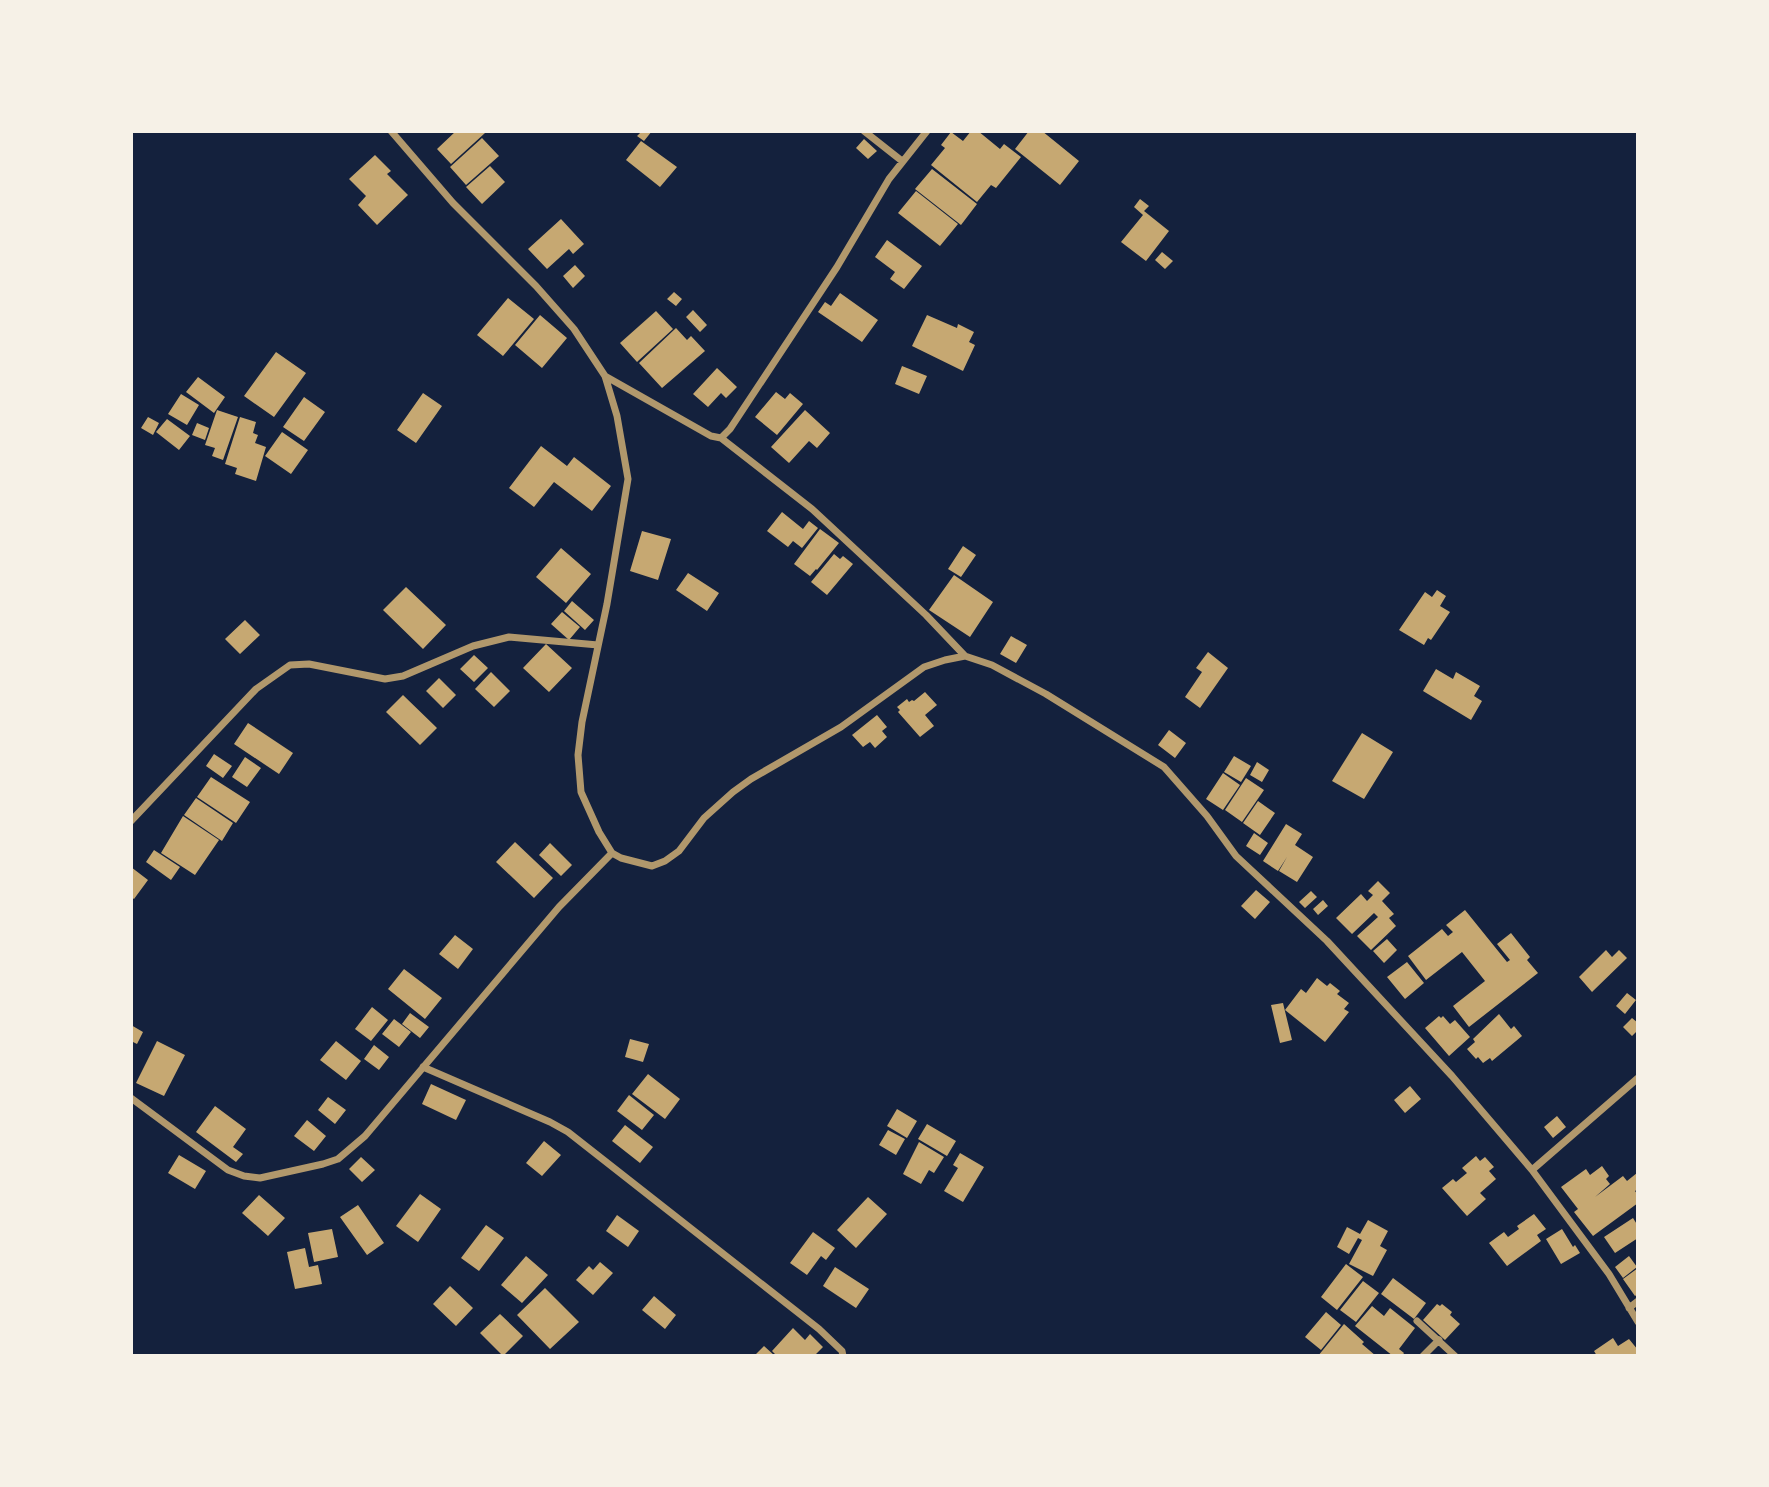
<svg xmlns="http://www.w3.org/2000/svg" width="1769" height="1487" font-family="'IBM Plex Serif',serif">
<style>
.building{fill:#c6a872}
.lines{fill:none;stroke-linecap:round;stroke-linejoin:round}
.minor{stroke:#b1986c;stroke-width:7}
</style>
<rect width="100%" height="100%" fill="#14213d"/>
<path class="building" d="M456,131l29,2 -34,31 -14,-15z
M642,131h10l-8,10 -7,-5z
M971,131h7l22,18 4,-5 17,13 -25,31 -5,-3 -14,17 -46,-37 14,-17 -4,-3 10,-13 12,9z
M1029,131h13l37,30 -19,24 -45,-36z
M482,138l17,18 -33,29 -16,-18z
M864,139l13,12 -9,8 -12,-11z
M641,141l36,26 -17,20 -34,-27z
M375,155l16,16 -4,3 21,21 -31,30 -19,-20 8,-9 -17,-17z
M490,166l15,16 -23,22 -16,-17z
M932,169l45,35 -16,21 -46,-36z
M916,191l42,33 -18,22 -42,-33z
M1140,199l9,7 -5,5 25,20 -23,30 -25,-19 22,-27 -9,-8z
M561,219l23,25 -11,10 -4,-5 -22,20 -19,-20z
M887,240l35,26 -18,23 -14,-10 5,-7 -20,-15z
M1162,252l11,9 -8,8 -10,-9z
M575,265l10,11 -12,12 -10,-12z
M674,292l8,7 -6,7 -9,-7z
M840,293l38,27 -16,22 -44,-30 7,-10 6,4z
M508,298l26,21 -31,37 -26,-21z
M693,310l14,15 -7,7 -14,-15z
M656,311l17,18 -36,33 -17,-19z
M540,315l27,23 -25,30 -27,-23z
M927,315l30,13 1,-4 16,8 -5,10 6,3 -12,26 -51,-25z
M676,328l11,12 4,-4 14,15 -43,37 -23,-25z
M276,352l30,21 -32,44 -30,-21z
M902,366l25,10 -8,18 -24,-10z
M717,368l20,19 -11,11 -5,-5 -13,14 -15,-13z
M198,377l27,20 -11,16 -28,-21z
M776,392l9,7 5,-6 13,11 -26,31 -22,-18z
M423,393l19,13 -26,37 -19,-13z
M181,394l18,11 -12,20 -19,-11z
M304,397l21,15 -21,29 -21,-14z
M217,410l21,7 -15,43 -11,-4 3,-8 -10,-3z
M805,410l25,23 -13,15 -8,-7 -20,22 -18,-16z
M148,417l11,6 -6,12 -12,-7z
M240,417l16,5 -3,11 5,2 -3,8 11,4 -10,34 -21,-7 2,-6 -12,-4z
M167,419l23,17 -11,14 -23,-18z
M197,423l12,5 -4,12 -13,-5z
M282,432l26,18 -17,24 -26,-18z
M541,446l26,20 7,-9 37,29 -19,25 -38,-29 -20,25 -25,-19z
M782,512l21,17 6,-8 9,7 -16,20 -9,-7 -5,6 -21,-16z
M820,529l19,14 -22,27 -1,-1 -6,7 -16,-12z
M642,531l29,8 -13,41 -28,-9z
M963,546l13,9 -15,22 -13,-8z
M561,548l30,26 -25,29 -30,-26z
M834,554l6,5 3,-3 10,8 -26,31 -16,-13z
M688,573l31,20 -12,18 -31,-21z
M954,575l39,27 -23,35 -41,-27z
M406,587l40,38 -23,24 -40,-39z
M1437,590l9,6 -6,10 10,6 -19,28 -3,-2 -4,7 -25,-15 26,-38 7,5z
M572,601l22,19 -9,10 -21,-19z
M562,612l18,15 -11,13 -18,-16z
M245,620l15,15 -20,19 -15,-15z
M1011,636l16,9 -11,18 -16,-9z
M546,644l26,24 -23,24 -26,-24z
M1208,652l20,16 -28,40 -15,-11 17,-25 -6,-4z
M474,655l14,13 -14,14 -14,-13z
M1436,669l17,10 3,-7 24,14 -6,10 8,5 -11,19 -48,-29z
M491,672l19,19 -16,16 -19,-18z
M439,678l17,17 -13,13 -17,-17z
M925,692l12,13 -12,10 9,11 -14,11 -22,-25 2,-2 -3,-3 10,-8 2,3 3,-2 2,1z
M403,695l34,33 -17,17 -34,-33z
M877,715l10,12 -5,4 5,6 -12,11 -5,-6 -7,5 -11,-12z
M248,723l45,30 -14,21 -45,-30z
M1169,730l17,13 -11,15 -17,-13z
M1362,733l31,19 -29,47 -32,-18z
M214,754l18,12 -9,12 -17,-12z
M1234,756l17,10 -10,16 -17,-10z
M245,757l16,11 -14,19 -15,-10z
M1257,762l12,8 -7,12 -12,-7z
M1223,773l17,12 -17,25 -17,-11z
M211,777l39,25 -14,21 -39,-26z
M1246,778l18,12 -22,32 -17,-12z
M196,798l37,25 -11,18 -38,-26z
M1258,801l17,12 -15,22 -17,-12z
M183,816l36,24 -24,35 -34,-22z
M1286,824l16,10 -7,11 18,12 -16,25 -18,-11 8,-14 -9,14 -15,-10z
M1254,833l14,10 -8,12 -14,-9z
M515,842l38,36 -19,20 -38,-36z
M550,843l22,22 -11,11 -22,-21z
M154,850l26,17 -9,13 -25,-18z
M131,867l17,13 -14,19 -3,-2z
M1378,881l12,12 -8,8 12,13 -5,4 7,8 -25,24 -14,-14 21,-19 -4,-4 -22,21 -16,-16 25,-24 6,7 6,-6 -5,-4z
M1256,890l14,12 -15,17 -14,-13z
M1311,891l6,6 -12,11 -6,-6z
M1323,900l5,6 -10,9 -5,-6z
M1465,910l42,52 3,-2 -13,-16 14,-11 19,24 -3,3 11,13 -69,54 -16,-21 32,-25 -23,-29 -36,28 -18,-24 34,-27 6,7 5,-4 -7,-7z
M455,935l18,14 -15,20 -19,-15z
M1387,939l10,11 -13,13 -11,-12z
M1606,950l6,7 7,-7 8,8 -35,34 -13,-15z
M1407,962l17,21 -19,16 -18,-22z
M404,969l38,29 -17,21 -37,-30z
M1317,978l10,8 3,-3 10,8 -3,3 12,9 -5,6 5,3 -24,30 -40,-32 16,-21 5,4z
M1627,993l9,7 -11,14 -9,-8z
M1283,1003l9,37 -12,3 -9,-38z
M372,1007l16,13 -17,21 -16,-12z
M410,1013l19,14 -9,11 -18,-14z
M1499,1014l12,15 3,-3 8,10 -30,25 -2,-3 -7,5 -5,-6 -2,2 -9,-10 8,-7 -2,-3z
M1439,1016l2,2 2,-2 7,8 5,-4 15,17 -21,19 -24,-28z
M1632,1018l6,5v7l-6,6 -9,-9z
M394,1019l17,13 -12,15 -17,-13z
M131,1025l12,7 -6,12 -6,-3z
M630,1039l19,5 -6,18 -18,-5z
M157,1041l28,14 -21,41 -28,-13z
M336,1041l25,20 -15,19 -26,-20z
M374,1045l15,12 -10,13 -15,-11z
M648,1074l32,25 -15,20 -33,-25z
M431,1084l35,16 -10,20 -34,-16z
M1410,1086l11,13 -16,14 -11,-13z
M629,1095l25,20 -12,15 -25,-19z
M328,1097l18,13 -11,14 -17,-14z
M215,1106l31,23 -13,18 10,7 -7,8 -40,-30z
M897,1109l20,12 -10,17 -20,-12z
M1557,1116l9,11 -13,11 -9,-11z
M307,1120l19,16 -12,15 -20,-15z
M927,1124l29,17 -9,15 -29,-17z
M625,1125l28,22 -13,16 -28,-22z
M888,1130l17,9 -9,16 -17,-10z
M544,1141l17,14 -19,21 -16,-13z
M919,1142l25,15 -10,16 -5,-3 -8,14 -18,-10z
M960,1153l24,14 -21,35 -19,-11 14,-23 -5,-3z
M179,1155l27,16 -11,18 -27,-16z
M1476,1156l4,5 5,-4 9,10 -5,4 7,8 -16,14 6,6 -19,17 -25,-28 11,-9 3,3 11,-9 -5,-5z
M361,1157l14,13 -13,12 -13,-13z
M1602,1166l7,10 -3,3 4,5 -15,13 28,-21 4,5 10,-8 1,16 -3,2 3,4v8l-45,33 -19,-24 4,-3 -17,-22 25,-18 4,6z
M420,1194l21,15 -23,33 -22,-16z
M259,1195l26,23 -17,18 -26,-23z
M868,1197l19,17 -31,34 -19,-18z
M358,1205l26,38 -17,12 -27,-38z
M1534,1214l12,15 -9,6 4,6 -34,25 -18,-23 15,-11 4,5 11,-8 -2,-3z
M617,1215l22,16 -11,16 -22,-16z
M1633,1218l5,8v12l-23,15 -11,-16z
M1368,1220l20,11 -8,15 7,4 -14,26 -24,-12 13,-24 -4,-2 -9,16 -12,-7 10,-20 13,7z
M486,1225l18,13 -25,33 -18,-13z
M332,1229l6,28 -24,5 -6,-29z
M1562,1229l11,18 2,-2 5,8 -19,11 -15,-25z
M813,1232l22,16 -9,12 -5,-4 -14,19 -17,-12z
M305,1248l4,19 9,-2 4,19 -27,5 -8,-37z
M526,1256l22,19 -26,28 -21,-18z
M1629,1256l8,11 -14,11 -8,-11z
M600,1262l13,11 -20,22 -17,-15 13,-14 4,4z
M1346,1264l17,13 -26,33 -16,-13z
M835,1267l34,22 -13,19 -33,-22z
M1638,1268v26l-3,2 -12,-17z
M1393,1278l33,25 -12,16 -33,-25z
M1363,1281l16,12 -23,29 -16,-12z
M450,1286l23,22 -17,18 -23,-22z
M545,1288l34,34 -29,27 -33,-34z
M654,1296l22,19 -11,14 -23,-19z
M1437,1304l3,2 2,-2 10,8 -2,3 10,9 -15,16 -22,-20z
M1372,1306l12,10 6,-8 25,20 -16,21 5,4 -2,3h-9l-38,-30z
M1326,1312l15,13 -20,25 -16,-13z
M500,1314l23,22 -20,20 -23,-23z
M1344,1324l20,18 -2,2 14,12h-58z
M793,1328l12,12 5,-6 13,13 -9,9h-37l-5,-5z
M1613,1338l5,8 11,-7 9,11 -1,6h-40l-3,-5z
M764,1346l11,10h-21z"/>
<g class="lines">
<path class="minor" d="M391,131l62,72 83,83 38,43 31,47 12,40 11,63 -21,125 -25,118 -4,33 3,37 18,40 13,21 9,5 31,8 13,-5 14,-10 25,-33 29,-26 18,-13 90,-52 83,-60 21,-7 20,-4 27,9 54,29 118,73 43,49 29,40 91,85 125,135 80,94 77,104 29,48
M864,131l38,30
M605,376l106,60 10,2 9,-9 107,-162 52,-88 38,-48
M721,438l91,71 114,106 39,41
M131,821l125,-132 34,-24 19,-1 76,15 18,-3 70,-30 36,-9 89,8
M423,1067l127,55 18,10 251,197 23,22 1,5
M131,1098l97,72 16,6 16,2 63,-14 15,-5 27,-23 194,-229 53,-54
M1532,1170l106,-92
M1629,1308l9,-7
M1417,1321l38,35
M1423,1356l16,-16"/>
</g>
<rect width="1769" height="1487" fill="none" stroke="#f6f1e7" stroke-width="266"/>
</svg>
